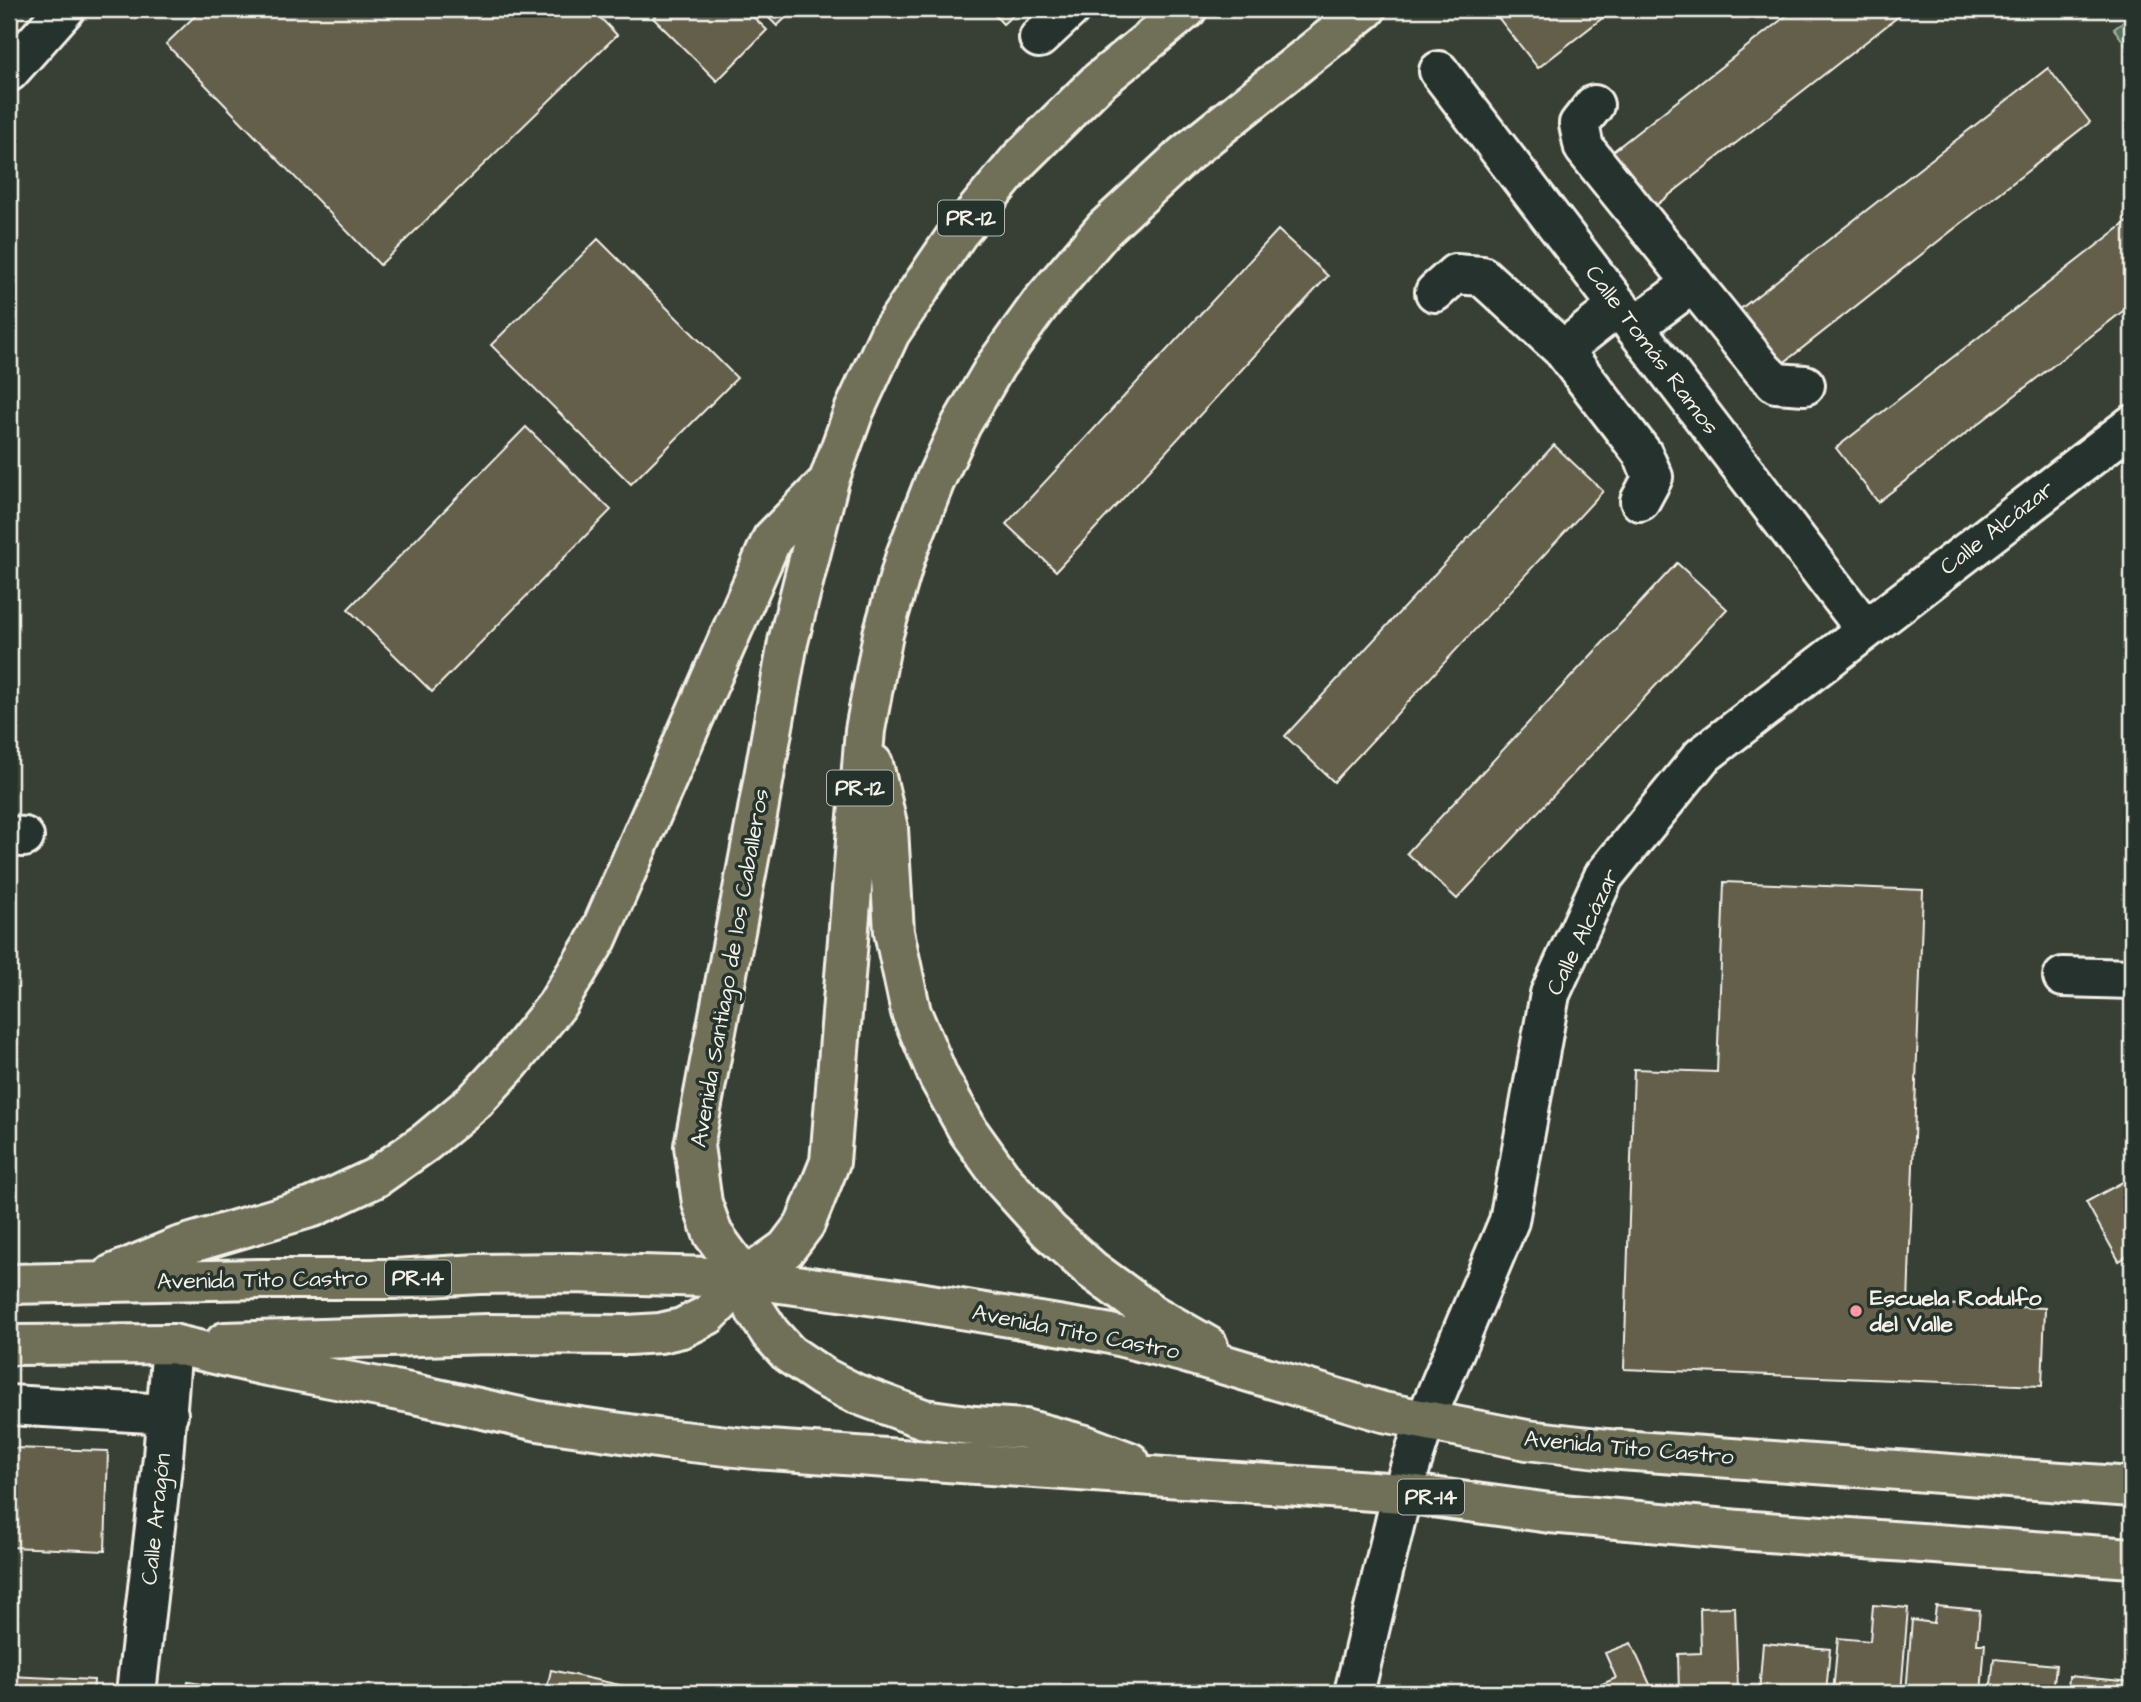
<svg xmlns="http://www.w3.org/2000/svg" width="2141" height="1702" font-family="'Architects Daughter',sans-serif">
<style>
.green{fill:#54735c;stroke:#a4b2a2;stroke-width:2}
.building{fill:#635e4c;stroke:#f4f1e8;stroke-width:2}
.lines{fill:none;stroke-linecap:round;stroke-linejoin:round}
.minor-casing{stroke:#f4f1e8;stroke-width:44}
.major-casing{stroke:#f4f1e8;stroke-width:44}
.minor{stroke:#26332d;stroke-width:38}
.major{stroke:#706f59;stroke-width:38}
.poi-dot{fill:#ff9aa2;stroke:#26332d;stroke-width:2.5}
.labels{text-anchor:middle;dominant-baseline:central;stroke-width:7;stroke-linejoin:round;paint-order:stroke}
.shield{fill:#26332d;stroke:#b6b8b0;stroke-width:2}
.shield-label{font-size:21px;font-weight:bold;fill:#f4f1e8}
.street-label{font-size:23px;fill:#f4f1e8;stroke:#26332d}
.poi-label{font-size:23px;font-weight:bold;fill:#f4f1e8;stroke:#26332d;text-anchor:start}
</style>
<rect width="100%" height="100%" fill="#384036"/>
<filter id="ink" filterUnits="userSpaceOnUse"><feTurbulence type="fractalNoise" baseFrequency=".0143" numOctaves="2"/><feDisplacementMap in="SourceGraphic" scale="14" xChannelSelector="R" yChannelSelector="G"/><feConvolveMatrix kernelMatrix="1 2 1 2 8 2 1 2 1" color-interpolation-filters="sRGB"/></filter>
<g filter="url(#ink)">
<path class="green" d="M2132,15v38l-18,-24z"/>
<path class="building" d="M202,9h390l25,26 -237,230 -214,-221z
M663,9h82l22,21 -50,51 -64,-63z
M760,9h35l-18,17z
M989,9h31l-17,15z
M1496,9h118l-76,59 -45,-57z
M1795,9h113l-258,201 -43,-54z
M2048,68l42,54 -313,246 -43,-54z
M2132,218v86l-254,198 -42,-54z
M1278,230l50,46 -272,295 -50,-47z
M598,239l139,139 -106,106 -140,-139z
M526,427l85,83 -179,182 -84,-83z
M1554,445l49,46 -269,291 -49,-46z
M1677,563l50,46 -270,290 -50,-46z
M1724,882l199,8 -15,413 137,5 -3,78 -418,-17 10,-300 83,3z
M2132,1177v76l-13,8 -33,-59z
M12,1448l96,3 -3,100 -96,-4z
M1873,1605l35,3 -7,85h-68l5,-55 32,3z
M1936,1606l44,4 -3,34h8l-4,49h-75l6,-73 22,3z
M1735,1607l3,86h-59l-1,-39 23,-1 -1,-45z
M1631,1643l23,50h-72l34,-15 -11,-25z
M1763,1643l67,6 -4,44h-67z
M1994,1659l62,6 -3,28h-63z
M551,1670l105,23h-110z
M9,1676l85,4 -1,13h-84z
M2069,1676l63,6 -1,11h-63z
M188,1682l74,11h-76z"/>
<g class="lines">
<g class="minor-casing">
<path id="minor" d="M1039,38l31,-29
M1439,71l426,558
M9,72l56,-63
M1594,105l-15,19 5,24 179,222 13,13 29,2
M1435,292l20,-18 27,2 81,74
M1619,306l-56,44 79,103 11,24 -13,24
M1634,327l59,-44
M9,836l15,1
M2063,977l69,2
M9,1405l159,9
M136,1693l27,-236 9,-113
M1354,1693l48,-200 23,-72 84,-200 41,-227 54,-118 98,-120 430,-331"/>
</g>
<g class="major-casing">
<path id="major" d="M873,764l15,64 6,104 17,80 28,66 30,54 35,49 45,50 43,39 60,44 56,32
M113,1274l65,-27 135,-40 62,-29 51,-36 49,-41 36,-39 45,-56 41,-67 175,-400 56,-57
M9,1284l253,-5h132l85,-5 93,-1 173,5 167,23 194,32 76,19 201,60 144,28 80,9 525,38
M225,1342l263,-8 140,1 32,-2 22,-5 26,-13 37,-37 41,-29 19,-25 25,-62 35,-432 18,-96 23,-79 28,-72 27,-58 35,-60 44,-61 64,-75 80,-74 182,-146
M9,1345l163,-1 90,21 148,28 128,28 126,18 90,10 648,44 148,20 189,17 393,28
M1130,1462l-45,-17 -60,-16 -50,-3 -51,-7 -70,-26 -31,-16 -34,-23 -19,-21 -15,-23 -10,-32 -32,-44 -11,-31 -8,-57 61,-319 33,-185 41,-162 25,-69 36,-78 68,-100 61,-73 79,-78 89,-73"/>
</g>
<use href="#minor" class="minor"/>
<use href="#major" class="major"/>
</g>
</g>
<circle class="poi-dot" cx="1856" cy="1311" r="7"/>
<g class="labels">
<g class="shield">
<rect x="938" y="200.5" width="66" height="35" rx="5"/>
<rect x="827" y="770.5" width="66" height="35" rx="5"/>
<rect x="385" y="1260.5" width="66" height="35" rx="5"/>
<rect x="1398" y="1479.5" width="66" height="35" rx="5"/>
</g>
<g class="shield-label">
<text x="971" y="218">PR-12</text>
<text x="860" y="788">PR-12</text>
<text x="418" y="1278">PR-14</text>
<text x="1431" y="1497">PR-14</text>
</g>
<g class="street-label">
<text transform="translate(1652 350) rotate(53)">Calle Tomás Ramos</text>
<text transform="translate(1997 528) rotate(-38)">Calle Alcázar</text>
<text transform="translate(1583 932) rotate(-64)">Calle Alcázar</text>
<text transform="translate(730 968) rotate(-80)">Avenida Santiago de los Caballeros</text>
<text transform="translate(262 1280) rotate(-1)">Avenida Tito Castro</text>
<text transform="translate(1076 1332) rotate(11)">Avenida Tito Castro</text>
<text transform="translate(1629 1448) rotate(5)">Avenida Tito Castro</text>
<text transform="translate(156 1519) rotate(-84)">Calle Aragón</text>
</g>
<g class="poi-label">
<text x="1870" y="1298">Escuela Rodulfo<tspan x="1870" dy="26">del Valle</tspan></text>
</g>
</g>
<rect width="2141" height="1702" fill="none" stroke="#26332d" stroke-width="35"/>
<rect x="18" y="18" width="2106" height="1667" fill="none" stroke="#f4f1e8" stroke-width="2.5" filter="url(#ink)"/>
</svg>
